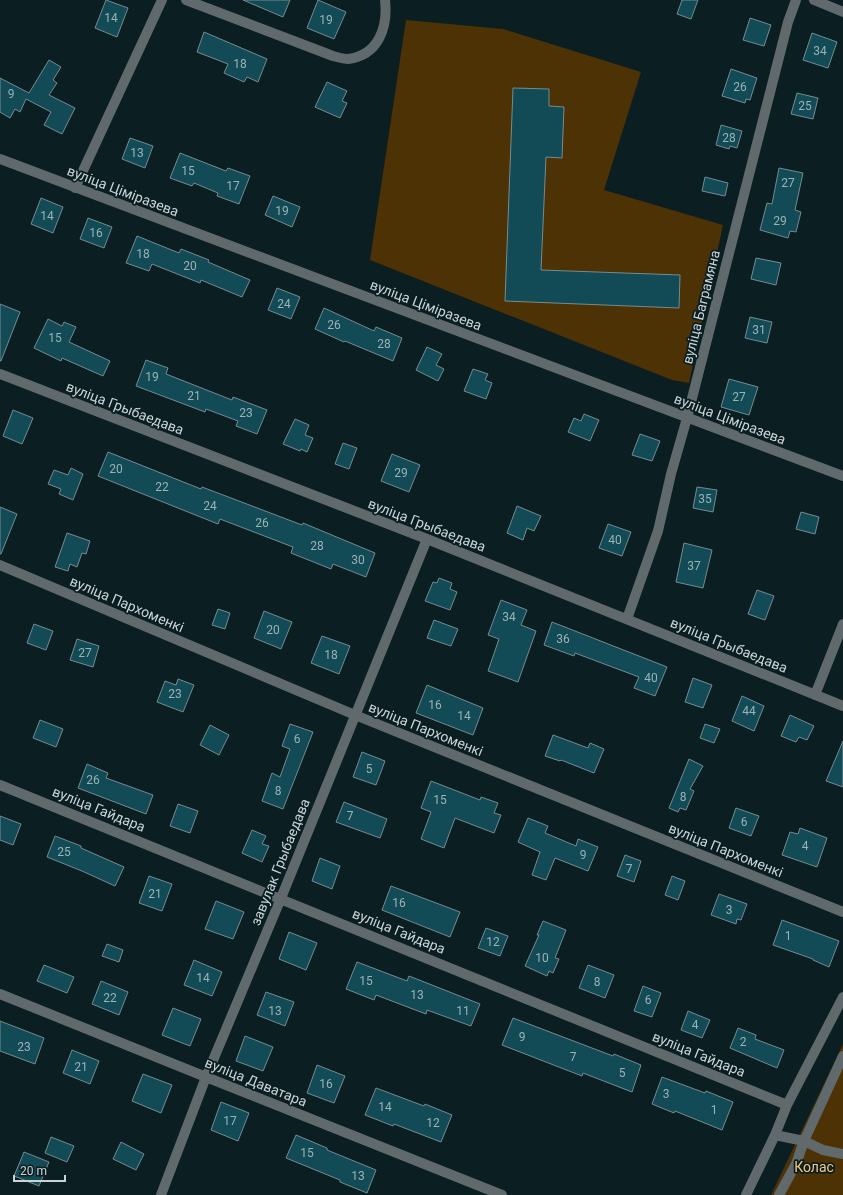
<svg xmlns="http://www.w3.org/2000/svg" width="843" height="1195" font-family="Roboto,sans-serif">
<style>
.green{fill:#4d3205}
.building{fill:#124a55;stroke:#758c91}
.lines{fill:none;stroke-linecap:round;stroke-linejoin:round}
.minor{stroke:#60696b;stroke-width:10}
.labels{text-anchor:middle;dominant-baseline:central;stroke-width:3.5;stroke-linejoin:round;paint-order:stroke}
.number-label{font-size:12px;fill:#9bb2b6}
.street-label{font-size:14px;fill:#c9d4d7;stroke:#0b1e22}
.park-label{font-size:14px;fill:#fac783;stroke:#0b1e22}
</style>
<rect width="100%" height="100%" fill="#0b1e22"/>
<path class="green" d="M406,20l97,9 138,43 -37,118 119,35 -34,158 -17,-3 -302,-120z
M843,1044v151h-72z"/>
<path class="building" d="M106,0l22,8 -11,29 -22,-9z
M243,0h47l-7,17z
M318,0l28,12 -12,27 -27,-11z
M682,0h16l-7,19 -14,-5z
M750,18l21,7 -7,21 -21,-6z
M204,32l63,27 -9,23 -11,-5 -3,5 -20,-9 4,-9 -31,-12z
M812,33l25,9 -9,26 -25,-8z
M49,60l12,7 -8,13 4,3 -8,12 26,13 -13,26 -18,-9 7,-13 -25,-13 -6,13 -5,-3 -5,9 -10,-6v-34l29,15z
M731,69l26,9 -7,22 -4,-1 -1,4 -23,-7z
M327,82l20,9 -5,10 5,2 -7,15 -25,-11z
M513,88l36,1v17l15,1 -2,51 -16,-1 -5,113 139,5 -1,33 -174,-7z
M797,93l21,5 -5,21 -22,-5z
M721,125l21,6 -5,17 -7,-2 -1,3 -13,-4z
M130,138l23,8 -8,22 -23,-9z
M180,153l46,18 2,-3 22,8 -11,28 -22,-8 1,-3 -24,-10 -2,3 -22,-8z
M779,168l24,5 -8,37 6,2 -5,20 -6,-1 -2,7 -28,-8 7,-27 5,1z
M705,177l23,6 -3,13 -23,-5z
M273,196l27,11 -8,20 -27,-12z
M41,198l22,9 -10,26 -22,-9z
M88,218l24,9 -8,21 -24,-9z
M137,236l42,17 2,-4 28,11 -1,2 42,18 -8,17 -41,-17 -1,3 -48,-19 -3,7 -23,-8z
M756,258l25,5 -5,22 -25,-6z
M277,288l23,9 -9,22 -23,-9z
M0,304l20,8 -19,49h-1z
M324,308l50,23 2,-4 26,11 -9,23 -48,-20 -1,1 -29,-13z
M750,317l22,5 -5,21 -22,-5z
M48,319l14,7 2,-4 12,5 -7,15 41,19 -7,15 -41,-18 -1,3 -27,-13z
M427,347l15,7 -6,11 8,4 -6,12 -22,-11z
M146,360l22,8 -2,6 66,26 1,-3 34,13 -10,24 -21,-8 2,-5 -32,-12 -1,3 -69,-26z
M473,369l15,5 -3,6 7,3 -6,16 -22,-8z
M729,379l29,8 -9,28 -28,-8z
M13,410l20,8 -11,26 -19,-8z
M584,414l15,6 -9,21 -22,-9 6,-14 7,3z
M295,419l14,6 -4,10 8,3 -6,14 -6,-3 -1,2 -17,-7z
M640,434l20,7 -8,20 -20,-6z
M343,443l14,5 -8,21 -14,-5z
M108,452l93,37 1,-2 100,38 1,-2 72,30 -9,24 -33,-13 -2,5 -40,-16 2,-6 -73,-28 -2,5 -120,-48z
M392,454l28,11 -11,27 -28,-11z
M71,468l12,6 -10,26 -14,-6 2,-5 -13,-5 6,-14 14,5z
M697,487l20,3 -4,22 -20,-4z
M517,506l24,10 -7,15 -7,-3 -4,12 -16,-7z
M0,507l17,7 -16,40h-1z
M801,512l18,5 -4,17 -19,-5z
M608,524l23,8 -9,24 -23,-8z
M67,533l23,8 -4,13 -4,-1 -5,14 -7,-3 -2,7 -13,-4z
M684,543l28,7 -9,38 -27,-6z
M439,578l13,5 -2,6 7,3 -7,18 -25,-9 8,-19 4,1z
M757,590l17,6 -9,24 -17,-6z
M501,600l26,10 -6,15 15,6 -18,51 -30,-11 11,-32 -11,-4z
M218,609l12,4 -5,16 -13,-4z
M264,611l28,11 -11,27 -27,-11z
M434,620l24,9 -7,17 -24,-8z
M552,622l115,45 -12,29 -21,-8 5,-11 -64,-24 -1,3 -30,-11z
M34,624l19,7 -7,19 -19,-7z
M322,636l28,10 -11,28 -28,-11z
M77,639l22,7 -6,21 -23,-7z
M693,678l19,7 -9,23 -18,-6z
M178,679l16,6 -11,27 -26,-10 8,-21 11,4z
M427,685l56,23 -10,27 -57,-22z
M742,696l22,10 -10,25 -22,-10z
M790,715l24,11 -7,14 -8,-3 -3,5 -15,-6z
M40,720l23,9 -7,18 -23,-9z
M290,724l23,8 -30,77 -21,-8 10,-28 8,4 10,-28 -8,-3z
M705,724l15,5 -6,14 -14,-5z
M210,725l19,10 -10,20 -19,-10z
M553,735l35,13 2,-5 14,6 -10,24 -33,-13 -1,1 -15,-5z
M843,741v46l-17,-6z
M362,752l23,9 -9,24 -23,-8z
M689,759l14,7 -13,23 4,2 -8,19 -6,-2 -2,4 -9,-4z
M87,764l21,9 -2,5 47,17 -7,19 -68,-26z
M431,781l49,19 1,-3 17,6 -4,10 7,2 -7,18 -39,-15 -11,30 -23,-9 10,-27 -10,-4z
M344,802l43,17 -7,19 -44,-16z
M178,804l20,7 -8,22 -20,-7z
M736,808l23,8 -8,20 -22,-8z
M0,816l21,8 -8,21 -13,-5z
M528,818l20,8 -3,7 31,13 2,-7 20,8 -10,24 -33,-13 -9,22 -14,-5 8,-23 -22,-10z
M800,828l27,10 -10,29 -35,-12 8,-23 8,2z
M252,830l14,6 -4,8 7,2 -7,16 -20,-9z
M55,836l26,10v2l43,19 -9,19 -33,-15 -35,-14z
M625,855l16,6 -7,21 -17,-6z
M320,858l20,8 -8,23 -20,-8z
M149,876l23,8 -10,27 -23,-8z
M672,876l13,5 -7,19 -13,-5z
M391,886l69,26 -10,25 -68,-27z
M719,894l28,10 -6,16 -4,-1 -1,5 -25,-9z
M216,901l28,11 -11,27 -28,-10z
M782,920l57,21 -10,26 -16,-7v-1l-40,-14z
M543,921l23,9 -11,28 4,1 -6,14 -4,-2 -2,5 -22,-10 14,-31h-2z
M486,928l22,8 -8,20 -22,-8z
M289,932l28,11 -11,27 -27,-11z
M107,944l16,6 -4,12 -17,-6z
M194,960l28,12 -10,24 -28,-11z
M357,962l50,19 2,-5 71,28 -9,22 -44,-16 -1,4 -50,-19 -2,5 -28,-11z
M44,965l30,12 -7,16 -30,-12z
M588,965l26,10 -9,23 -26,-10z
M101,981l27,11 -9,23 -27,-11z
M643,986l18,7 -9,24 -18,-6z
M266,992l28,10 -9,24 -28,-11z
M173,1008l28,11 -11,27 -28,-11z
M688,1011l22,9 -8,18 -21,-8z
M513,1018l100,38 1,-2 27,11 -9,27 -49,-19 -1,3 -80,-31z
M0,1021l44,17 -9,26 -35,-13z
M738,1028l18,7 -1,4 29,11 -7,18 -47,-20z
M245,1036l28,11 -10,24 -27,-10z
M72,1050l27,11 -9,23 -27,-11z
M317,1065l28,11 -11,27 -27,-10z
M143,1074l29,11 -11,28 -29,-12z
M662,1077l43,16 1,-2 27,11 -11,28 -47,-19 -1,2 -22,-9z
M376,1088l48,18 1,-2 27,11 -11,27 -47,-18 -1,2 -28,-11z
M221,1102l28,11 -11,28 -27,-11z
M296,1135l31,13v2l49,20 -9,23 -27,-11v-2l-54,-22z
M51,1137l23,9 -7,16 -22,-9z
M121,1142l23,12 -8,16 -23,-11z
M24,1152l25,10 -10,24 -25,-10z"/>
<g class="lines">
<path class="minor" d="M186,0l147,56c4,1 10,3 15,3 31,-4 40,-32 37,-59
M814,0l29,12
M0,159l843,317
M75,188l87,-188
M0,374l427,165 416,167
M0,565l355,150 488,197
M627,619l31,-88 13,-57 16,-56 101,-396 8,-22
M815,695l28,-71
M0,785l787,320
M0,994l206,83 296,118
M775,1135l29,6 19,9 20,4
M161,1195l45,-118 75,-179 146,-359
M746,1195l29,-60 12,-30 56,-108
M779,1195l17,-31 8,-23 39,-85"/>
</g>
<g class="labels">
<g class="number-label">
<text x="111" y="18">14</text>
<text x="326" y="20">19</text>
<text x="820" y="51">34</text>
<text x="240" y="64">18</text>
<text x="740" y="87">26</text>
<text x="11" y="94">9</text>
<text x="805" y="106">25</text>
<text x="729" y="138">28</text>
<text x="137" y="153">13</text>
<text x="188" y="171">15</text>
<text x="788" y="183">27</text>
<text x="233" y="186">17</text>
<text x="282" y="211">19</text>
<text x="47" y="216">14</text>
<text x="780" y="221">29</text>
<text x="96" y="233">16</text>
<text x="143" y="254">18</text>
<text x="190" y="266">20</text>
<text x="284" y="304">24</text>
<text x="334" y="325">26</text>
<text x="759" y="330">31</text>
<text x="55" y="338">15</text>
<text x="384" y="344">28</text>
<text x="152" y="377">19</text>
<text x="194" y="396">21</text>
<text x="739" y="397">27</text>
<text x="246" y="413">23</text>
<text x="116" y="469">20</text>
<text x="401" y="473">29</text>
<text x="162" y="487">22</text>
<text x="705" y="499">35</text>
<text x="210" y="506">24</text>
<text x="262" y="523">26</text>
<text x="615" y="540">40</text>
<text x="317" y="546">28</text>
<text x="358" y="560">30</text>
<text x="694" y="566">37</text>
<text x="509" y="617">34</text>
<text x="273" y="630">20</text>
<text x="563" y="639">36</text>
<text x="85" y="653">27</text>
<text x="331" y="655">18</text>
<text x="651" y="678">40</text>
<text x="175" y="694">23</text>
<text x="435" y="705">16</text>
<text x="749" y="711">44</text>
<text x="464" y="716">14</text>
<text x="297" y="739">6</text>
<text x="369" y="769">5</text>
<text x="93" y="780">26</text>
<text x="278" y="791">8</text>
<text x="683" y="797">8</text>
<text x="440" y="800">15</text>
<text x="350" y="816">7</text>
<text x="744" y="822">6</text>
<text x="805" y="846">4</text>
<text x="64" y="852">25</text>
<text x="583" y="855">9</text>
<text x="629" y="869">7</text>
<text x="155" y="894">21</text>
<text x="399" y="903">16</text>
<text x="729" y="910">3</text>
<text x="788" y="936">1</text>
<text x="493" y="942">12</text>
<text x="542" y="958">10</text>
<text x="203" y="978">14</text>
<text x="366" y="981">15</text>
<text x="597" y="982">8</text>
<text x="417" y="995">13</text>
<text x="110" y="998">22</text>
<text x="648" y="1000">6</text>
<text x="275" y="1011">13</text>
<text x="463" y="1011">11</text>
<text x="695" y="1025">4</text>
<text x="522" y="1037">9</text>
<text x="743" y="1042">2</text>
<text x="24" y="1047">23</text>
<text x="573" y="1057">7</text>
<text x="81" y="1067">21</text>
<text x="622" y="1073">5</text>
<text x="326" y="1084">16</text>
<text x="666" y="1094">3</text>
<text x="385" y="1107">14</text>
<text x="714" y="1110">1</text>
<text x="230" y="1121">17</text>
<text x="433" y="1123">12</text>
<text x="307" y="1153">15</text>
<text x="358" y="1176">13</text>
</g>
<g class="street-label">
<text transform="translate(123 191) rotate(21)">вуліца Ціміразева</text>
<text transform="translate(426 305) rotate(21)">вуліца Ціміразева</text>
<text transform="translate(701 307) rotate(-76)">вуліца Баграмяна</text>
<text transform="translate(125 408) rotate(21)">вуліца Грыбаедава</text>
<text transform="translate(730 419) rotate(21)">вуліца Ціміразева</text>
<text transform="translate(427 525) rotate(21)">вуліца Грыбаедава</text>
<text transform="translate(127 604) rotate(23)">вуліца Пархоменкі</text>
<text transform="translate(729 645) rotate(22)">вуліца Грыбаедава</text>
<text transform="translate(426 729) rotate(22)">вуліца Пархоменкі</text>
<text transform="translate(99 809) rotate(22)">вуліца Гайдара</text>
<text transform="translate(726 850) rotate(22)">вуліца Пархоменкі</text>
<text transform="translate(280 862) rotate(-68)">завулак Грыбаедава</text>
<text transform="translate(399 931) rotate(22)">вуліца Гайдара</text>
<text transform="translate(699 1054) rotate(22)">вуліца Гайдара</text>
<text transform="translate(256 1082) rotate(22)">вуліца Даватара</text>
</g>
<g class="park-label">
<text x="814" y="1167">Колас</text>
</g>
</g>
<path d="M14 1175v6h51v-6" fill="none" stroke="#c9d4d7" stroke-width="2"/>
<text x="20" y="1175" font-size="12" fill="#c9d4d7" stroke="#0b1e22" stroke-width="3" paint-order="stroke">20 m</text>
</svg>
